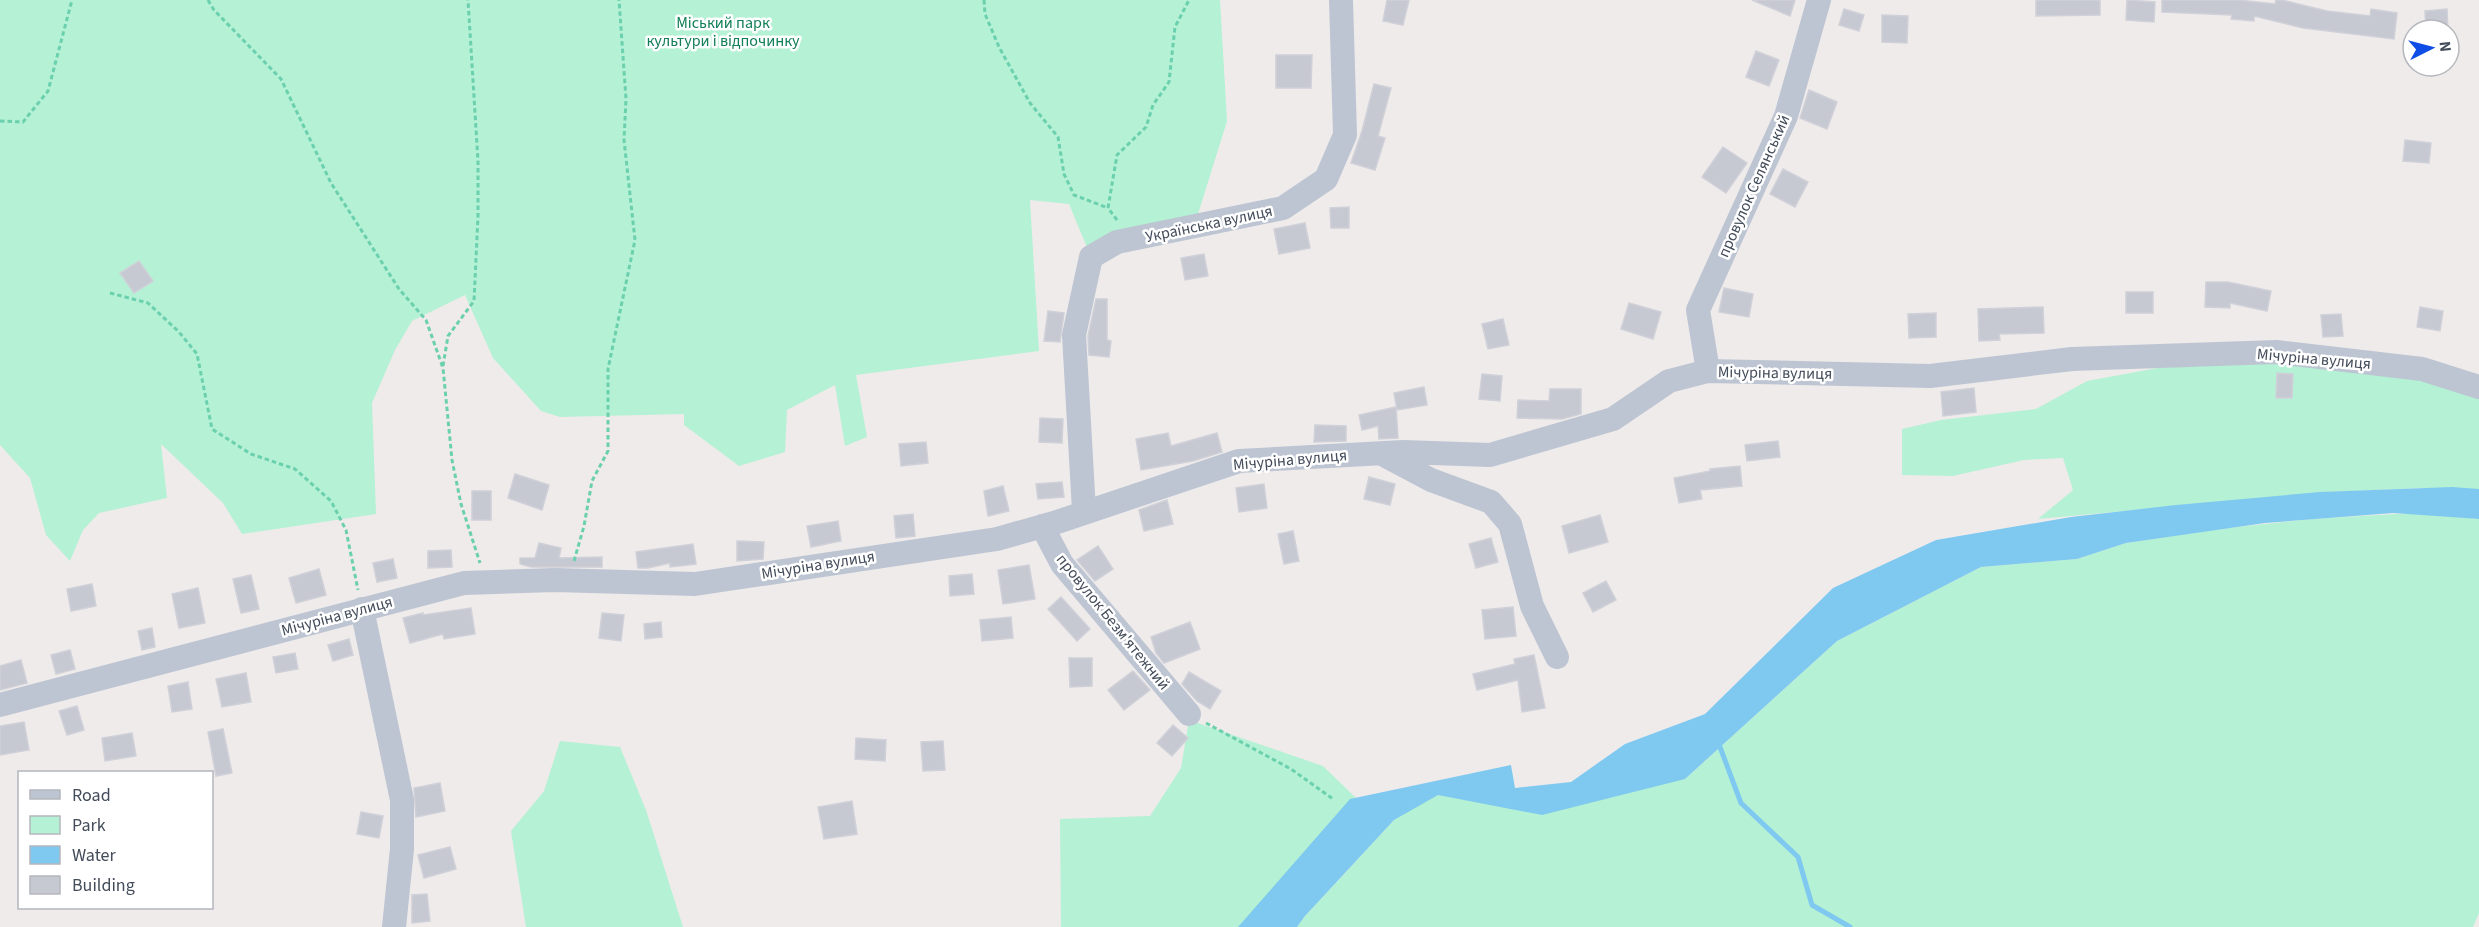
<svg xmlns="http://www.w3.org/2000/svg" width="2479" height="927" font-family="'Source Sans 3',sans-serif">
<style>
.green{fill:#b5f1d4}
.water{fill:#7fc9f1}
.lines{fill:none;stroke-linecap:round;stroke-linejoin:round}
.stream{stroke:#7fc9f1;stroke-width:5}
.building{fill:#c7c9d2;stroke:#cfd0d8;stroke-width:1.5}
.path{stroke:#6bd0ad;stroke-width:3;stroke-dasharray:4.5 3;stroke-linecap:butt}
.minor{stroke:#bdc5d2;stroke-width:24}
.labels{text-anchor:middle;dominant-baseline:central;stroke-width:5;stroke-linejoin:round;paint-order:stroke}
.park-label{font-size:16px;fill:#107e57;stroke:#fff}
.street-label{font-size:16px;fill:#434c5a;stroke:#fff}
</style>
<rect width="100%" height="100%" fill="#efebeb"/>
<path class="green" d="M0,0h1220l7,121 -33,106 -103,30 -22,-53 -39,-4 9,151 -183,24 11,62 -22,9 -10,-61 -48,25 -2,42 -46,14 -55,-41v-11l-124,3 -19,-6 -48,-53 -28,-63 -53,26 -17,29 -23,53 4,111 -134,20 -19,-31 -62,-59 6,54 -68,15 -16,17 -13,31 -24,-26 -16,-57 -30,-33z
M2233,354l246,34v102l-57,-2 -94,4 -290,27 35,-29 -10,-32 -39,2 -71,16 -51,-1v-46l39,-9 95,-11 51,-28z
M2413,513l66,6v394l-6,14h-1176l8,-11 89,-96 46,-28 41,11 204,-24 152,-138 144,-74 96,-8 49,-16 93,-14 92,-10z
M1189,720l134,46 33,32 -39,43 -67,86h-189l-1,-108 90,-3 31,-48z
M560,741l60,6 26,63 37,117h-157l-15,-96 33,-40z"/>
<path class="water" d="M2452,487l27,2v30l-86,-6 -128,10 -139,20 -49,16 -96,8 -144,74 -152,138 -143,36 -104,-20 -44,25 -89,96 -8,11h-59l112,-128 161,-34 4,23 56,-6 54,-38 80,-30 128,-126 103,-48 135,-23 105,-12 144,-13z"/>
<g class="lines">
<path class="stream" d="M1720,747l21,56 57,54 14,48 38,22"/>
</g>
<path class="building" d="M1387,0h22l-6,25 -20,-4z
M1752,0h43l-5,16z
M2036,0h64v15l-64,1z
M2127,0l28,2 -1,20 -28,-2z
M2162,0h76l37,4 1,-4h6l45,11 43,5 1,-7 26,4 -3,26 -91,-11 -49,-12v5l-23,-2 1,-4 -70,-3z
M1844,9l20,6 -5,16 -20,-6z
M2447,9l1,21h-22l-1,-19z
M1882,15l26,1 -1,27 -25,-1z
M1756,51l23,9 -10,26 -23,-9z
M1276,55h36l-1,33h-35z
M1374,84l17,4 -13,48 7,2 -10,32 -24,-7 11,-32z
M1809,90l28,12 -10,27 -27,-11z
M2405,140l26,3 -2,20 -26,-2z
M1723,147l24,16 -21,30 -24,-16z
M1783,169l25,13 -13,25 -25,-13z
M1349,207v21h-18l-1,-20z
M1305,223l5,25 -31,6 -5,-25z
M1204,254l4,22 -23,4 -4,-22z
M139,261l14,20 -19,12 -14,-20z
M2206,282h22l43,9 -4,20 -37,-8v5l-25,-1z
M1724,288l29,6 -4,23 -30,-5z
M2126,292h27v21h-27z
M1096,299h11v41l4,1 -2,16 -20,-2 -1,-19z
M1629,303l32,9 -8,27 -32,-10z
M2043,307l1,26 -45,1 1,6 -21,1 -1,-32z
M2420,307l23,4 -3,20 -23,-4z
M1048,311l16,2 -4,29 -16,-1z
M1936,313v24l-27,1 -1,-24z
M2341,314l2,22 -20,1 -2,-22z
M1503,319l6,26 -21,4 -6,-25z
M2277,373l16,1 -1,24h-16z
M1482,374l20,2 -2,25 -21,-2z
M1424,387l3,18 -30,5 -3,-17z
M1974,388l2,24 -33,4 -2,-24z
M1550,389h31v25l-19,5 -45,-1 1,-18 31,1z
M1396,407l2,31 -19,1 -1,-13 -16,4 -3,-15z
M1040,418l23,1 -1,24 -23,-1z
M1315,425l31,1v15l-32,1z
M1168,433l3,13 46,-13 5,19 -29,9 -52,9 -5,-31z
M1778,441l2,16 -33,4 -2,-16z
M926,442l2,21 -27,3 -2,-22z
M1740,466l2,20 -42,4 2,9 -23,4 -5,-25 36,-7v-2z
M515,474l34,11 -7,25 -34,-12z
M1369,477l26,7 -5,21 -26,-6z
M1062,482l2,15 -26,2 -2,-15z
M1264,484l3,24 -28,4 -3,-24z
M1003,486l6,25 -21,5 -4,-25z
M472,491h19v29h-19z
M1167,500l6,24 -29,7 -5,-21z
M913,514l2,22 -19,2 -2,-22z
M1600,515l8,27 -39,11 -7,-27z
M838,521l3,20 -30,6 -4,-21z
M1293,531l6,30 -15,3 -6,-30z
M1491,538l7,24 -22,6 -7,-24z
M737,541l27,1 -1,17 -26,2z
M539,543l22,5 -2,10 43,-1v10h-71l-11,-3v-6h15z
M693,544l3,20 -26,3v-4l-22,5h-10l-2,-16z
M1098,546l15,23 -18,12 -18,-21z
M451,550l1,17 -24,1v-17z
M393,559l4,19 -20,4 -4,-19z
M1029,565l6,34 -32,5 -5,-34z
M319,569l7,26 -30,8 -7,-25z
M972,574l2,20 -24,2 -1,-20z
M251,575l8,34 -18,4 -8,-34z
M1606,581l10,19 -23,12 -10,-19z
M92,584l4,22 -25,5 -4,-22z
M198,588l7,35 -26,5 -7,-34z
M1061,597l29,32 -13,12 -29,-32z
M1513,607l3,29 -31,3 -3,-29z
M471,608l4,26 -31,5 -1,-5 -33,9 -7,-25 20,-5v2z
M602,613l22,2 -3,26 -22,-3z
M1011,617l2,21 -31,3 -2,-21z
M661,622l1,15 -17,2 -1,-15z
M1190,622l10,27 -36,14 -8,-10 -5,-16z
M152,628l3,19 -13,3 -4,-19z
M349,639l4,16 -20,6 -5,-16z
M70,650l5,19 -19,5 -5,-19z
M295,653l3,16 -22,4 -3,-16z
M1534,655l11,53 -23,4 -4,-32 -41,10 -4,-16 42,-10 -1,-5z
M1069,658h23v28l-22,1z
M21,660l6,23 -27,7v-24z
M1133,671l17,19 -26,20 -16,-20z
M1189,672l32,19 -11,18 -13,-8 -15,-17z
M246,673l5,29 -29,5 -6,-28z
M188,682l4,27 -20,3 -4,-26z
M77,706l7,24 -17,5 -8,-24z
M24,722l5,28 -29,5v-29z
M1173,725l15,13 -16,18 -15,-13z
M223,729l9,44 -16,3 -8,-44z
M132,733l4,23 -31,5 -3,-23z
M856,738l30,2 -1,21 -30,-2z
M943,741l2,29 -22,1 -2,-29z
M440,783l5,28 -29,6 -2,-29z
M852,801l5,33 -33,5 -6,-32z
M361,812l22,4 -4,22 -22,-4z
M450,847l6,22 -32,9 -6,-23z
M427,894l3,27 -18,2v-28z"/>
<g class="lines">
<path class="path" d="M208,0l6,10 67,69 50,104 68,106 27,31 17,48 9,92 9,44 19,59
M984,0l1,14 14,33 31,56 28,34 6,37 10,21 34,13
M0,121l23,1 25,-31 24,-91
M1117,220l-9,-12 9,-53 29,-28 7,-22 16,-23 6,-55 14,-27
M110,293l38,10 31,29 18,22 15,75 39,25 44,15 36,32 15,29 12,60
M443,366l5,-30 26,-35 4,-85v-55l-10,-161
M574,561l10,-35 8,-45 16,-30v-82l27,-129 -11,-100 2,-41 -7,-99
M1206,723l85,46 42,30"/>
<path class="minor" d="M1708,371l-10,-61 88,-194 33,-116
M1382,454l49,26 60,22 19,22 22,82 25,51
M1084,511l-10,-176 17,-78 26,-15 166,-34 43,-29 19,-44 -4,-135
M1042,526l20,38 127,150
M362,609l40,191v49l-8,78
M0,705l464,-122 91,-3 140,4 302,-45 60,-17 182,-61 164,-9 87,3 123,-36 56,-38 39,-10 222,5 142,-17 204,-7 146,17 57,18"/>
</g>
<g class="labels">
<g class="park-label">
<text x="723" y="23">Міський парк<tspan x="723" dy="18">культури і відпочинку</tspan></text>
</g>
<g class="street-label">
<text transform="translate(1754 186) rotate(-66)">провулок Селянський</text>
<text transform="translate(1209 224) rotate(-12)">Українська вулиця</text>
<text transform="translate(2314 359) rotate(5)">Мічуріна вулиця</text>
<text transform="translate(1775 373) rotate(1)">Мічуріна вулиця</text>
<text transform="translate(1290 460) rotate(-5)">Мічуріна вулиця</text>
<text transform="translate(818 565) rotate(-9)">Мічуріна вулиця</text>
<text transform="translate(337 616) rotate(-15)">Мічуріна вулиця</text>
<text transform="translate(1113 622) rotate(51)">провулок Безм'ятежний</text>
</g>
</g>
<rect x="18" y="771" width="195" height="138" fill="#ffffff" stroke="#b4b7bd" stroke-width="1.5"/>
<rect x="30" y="790" width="30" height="9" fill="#bdc5d2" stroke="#b4b7bd" stroke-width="1.5"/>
<text x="72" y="801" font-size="18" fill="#434c5a">Road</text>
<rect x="30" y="816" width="30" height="18" fill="#b5f1d4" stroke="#b4b7bd" stroke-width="1.5"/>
<text x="72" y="831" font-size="18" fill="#434c5a">Park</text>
<rect x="30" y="846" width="30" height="18" fill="#7fc9f1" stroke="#b4b7bd" stroke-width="1.5"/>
<text x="72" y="861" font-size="18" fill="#434c5a">Water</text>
<rect x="30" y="876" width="30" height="18" fill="#c7c9d2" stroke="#b4b7bd" stroke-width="1.5"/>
<text x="72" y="891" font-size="18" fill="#434c5a">Building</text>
<g transform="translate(2431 48) rotate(84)"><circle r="28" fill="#ffffff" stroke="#b4b7bd" stroke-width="1.5"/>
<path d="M0-4.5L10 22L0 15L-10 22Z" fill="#0e4de6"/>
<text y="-9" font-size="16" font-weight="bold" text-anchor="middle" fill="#434c5a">N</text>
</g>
</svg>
